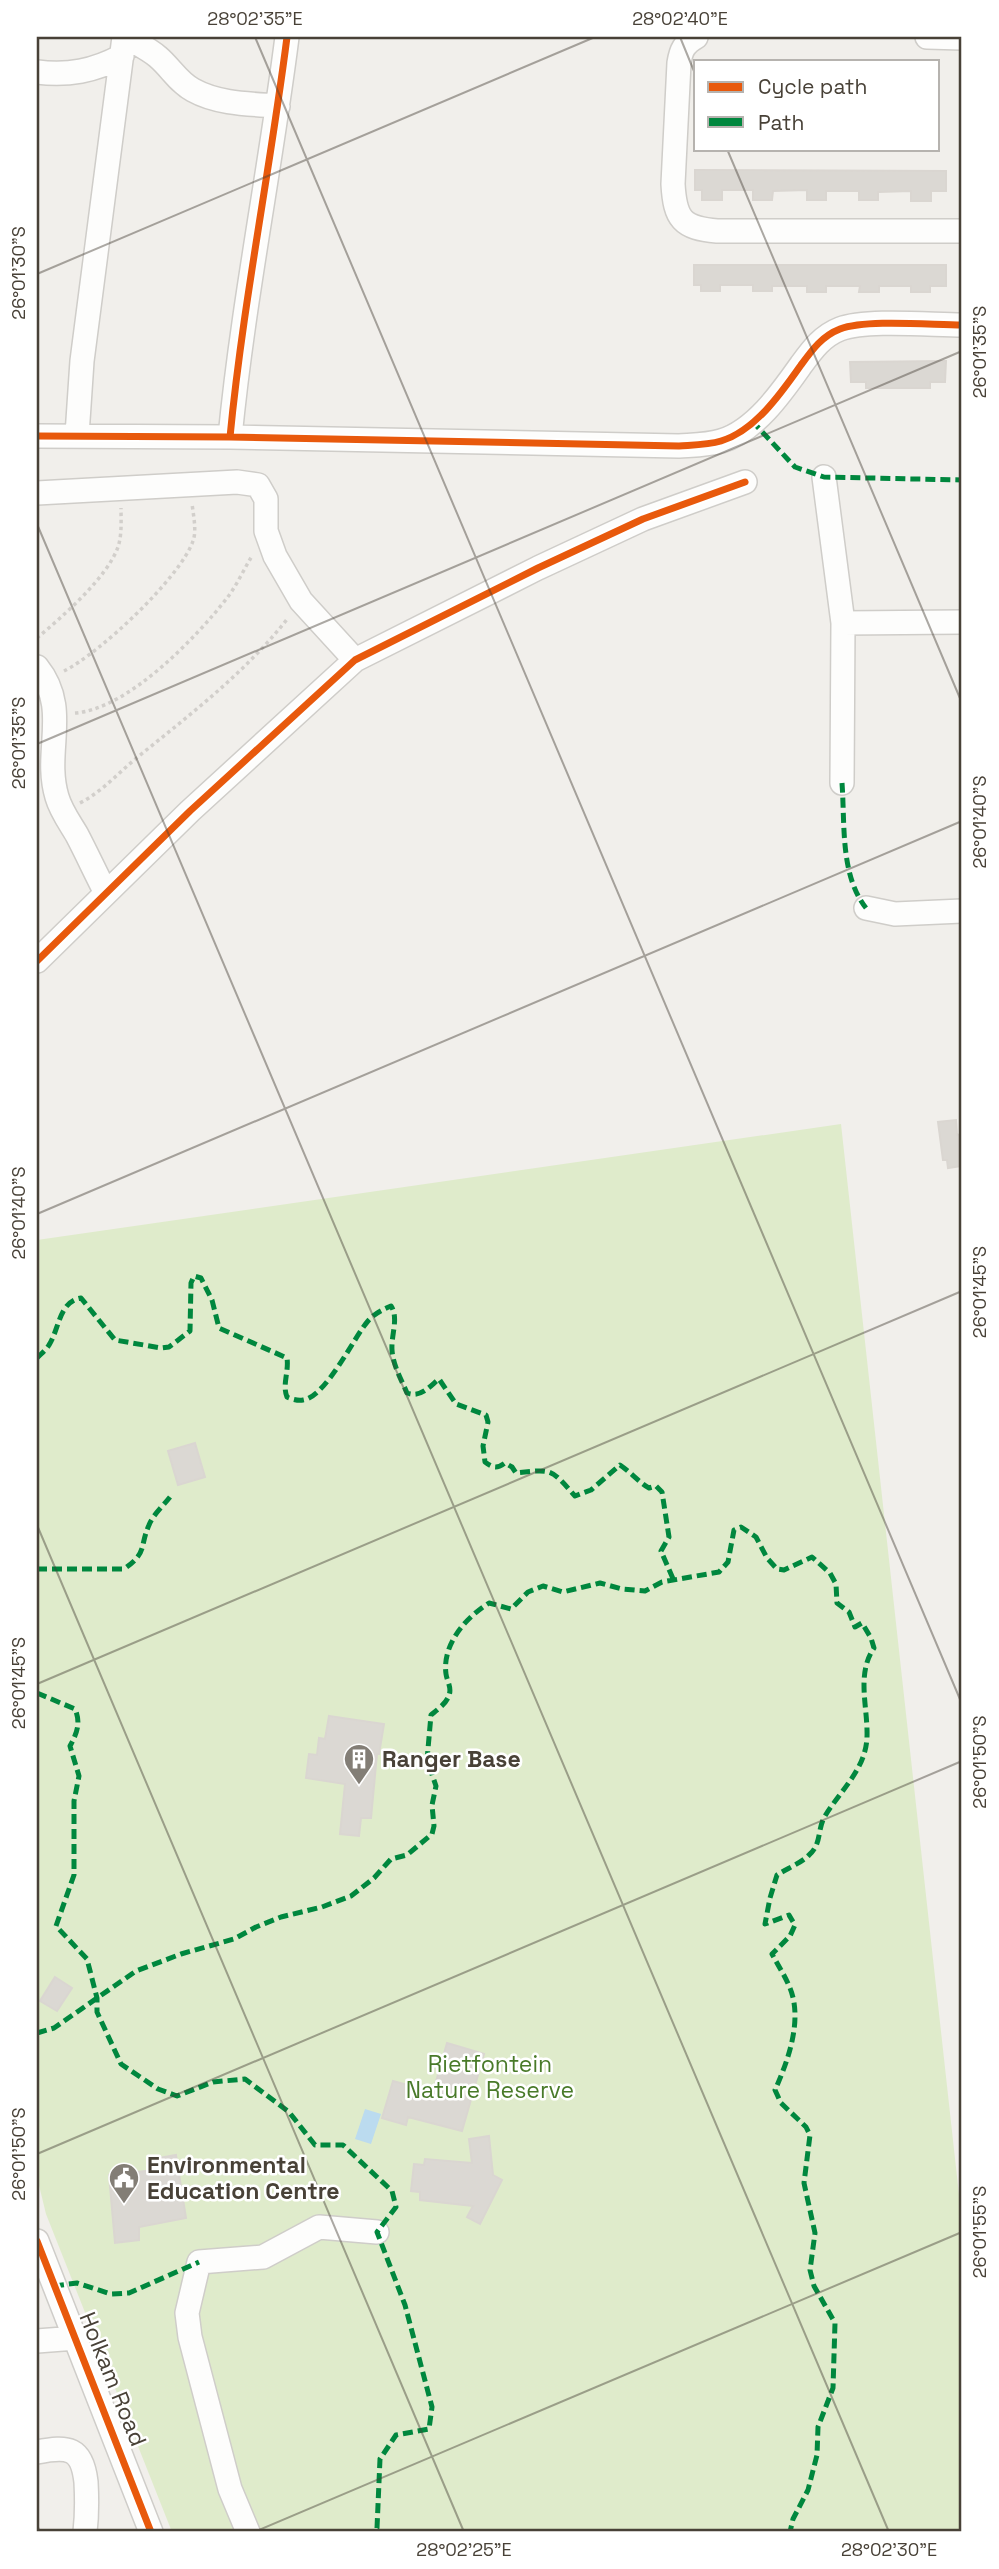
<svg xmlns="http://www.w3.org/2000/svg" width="999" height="2569" font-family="'Space Grotesk',sans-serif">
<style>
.green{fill:#dfebcb}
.water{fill:#bbdbef}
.building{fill:#dbd8d3;stroke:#dad6d1;stroke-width:2}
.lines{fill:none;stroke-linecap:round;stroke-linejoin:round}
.minor-casing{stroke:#cfcdc9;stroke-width:26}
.path{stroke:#d2cfcb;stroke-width:3.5;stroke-dasharray:3.5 3.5;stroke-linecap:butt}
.minor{stroke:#fdfdfc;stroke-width:23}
.quiet{stroke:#00873e;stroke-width:5;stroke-dasharray:10 5;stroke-linecap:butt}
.cycleway-casing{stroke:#fff;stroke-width:11}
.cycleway{stroke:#e8590c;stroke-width:7}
.ticks{fill:none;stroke:#484137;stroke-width:2;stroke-opacity:0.45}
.labels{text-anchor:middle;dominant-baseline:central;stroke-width:5;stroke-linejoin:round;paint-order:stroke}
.poi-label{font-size:23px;font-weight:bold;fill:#484137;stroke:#fff;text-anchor:start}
.park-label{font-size:23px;fill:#497a29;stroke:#fff}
.street-label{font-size:23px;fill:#484137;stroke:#fff}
.neatline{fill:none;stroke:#484137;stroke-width:2.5}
.ticks-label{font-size:18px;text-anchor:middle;fill:#484137}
</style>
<rect width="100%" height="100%" fill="#f1efeb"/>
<path class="green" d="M841,1124l121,1098v310h-790l-126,-318 -9,-37v-937z"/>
<path class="water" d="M365,2109l16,5 -10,30 -16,-5z"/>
<path class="building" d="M695,170l251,1v20h-15v10h-20v-10l-33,1v8h-19v-9h-33v9h-19v-10l-34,1 -1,9h-19v-10h-31v10h-20v-10h-7z
M694,265h252v21h-16v6h-19v-6h-32v6h-20l1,-6h-34v6h-19v-6h-35v5h-19v-6h-33v6h-19v-6h-7z
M946,361l-1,21h-15v6h-64v-6h-15l-1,-20z
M956,1120l1,15 5,-1v32l-14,2 -1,-8h-4l-5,-38z
M195,1443l10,34 -27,8 -10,-34z
M329,1716l55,8 -5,30h-2l-6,64h-10l-2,18 -19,-2 5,-50 -39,-6 3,-24 8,1 2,-17 6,1z
M55,1977l17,11 -15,23 -17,-10z
M447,2043l37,11 -22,77 -54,-14 -2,8 -24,-7 11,-37 40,11z
M489,2136l4,39 9,5 -22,44 -13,-7 6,-11 -53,-6v-8l-9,-1 3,-27 10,1 1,-6 47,4 -3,-24z
M176,2155l10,63 -47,9v13l-24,3 -6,-68 46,-5 -2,-11z"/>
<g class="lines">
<g class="minor-casing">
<path id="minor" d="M126,37c10,6 23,12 32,20 13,11 20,25 35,33 25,14 57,14 85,16
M696,37c-12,7 -15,13 -17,26l-6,121c2,35 9,44 44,47h245
M927,37l35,1
M37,72c31,4 57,-1 85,-16
M77,435l5,-74 42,-324
M37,436l193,1 449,9c14,-1 29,-1 42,-5 34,-10 61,-49 80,-76 11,-15 21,-29 39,-36 27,-10 91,-4 122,-4
M230,437c13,-134 40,-266 57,-400
M824,477l19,146 -1,160
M37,493l200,-11 21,3 8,14v32l9,25 26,45 54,59
M843,623l119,-1
M37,667c34,42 6,84 20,130 4,14 13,26 20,38 10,19 19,39 29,58
M866,908l29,6 67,-3
M37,961l153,-150 165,-151 183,-92 105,-49 102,-37
M37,2241l114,291
M37,2341l39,-3
M37,2452c31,-6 45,-5 49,30 1,18 1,33 -1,50
M248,2532l-18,-43 -40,-152 -3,-24 12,-51 64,-5 56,-30 58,5"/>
</g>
<path class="path" d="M37,638c25,-21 70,-60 81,-91 4,-12 3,-26 3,-39
M64,671c36,-18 116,-93 129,-130 4,-11 0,-27 -1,-38
M75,713c53,-4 121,-75 152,-115 10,-13 17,-29 25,-42
M80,803c23,-12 39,-31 59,-47 53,-43 107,-84 149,-138"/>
<use href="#minor" class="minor"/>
<path class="quiet" d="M752,421l43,46 29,10 138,3
M842,783c3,41 -2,92 24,125
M37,1358c4,-4 9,-8 12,-13 10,-15 10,-44 32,-47l34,42 46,8 8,-1 21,-16 1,-48 3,-7 7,2 11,22 7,28 68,30c2,14 -5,27 0,39 4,2 11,4 16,3 23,-3 51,-63 65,-79 7,-8 14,-11 23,-15 8,12 0,29 1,44 1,15 9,29 15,43 14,5 22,-6 32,-14l17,25 30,11 2,7 -5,24 2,16c8,6 12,7 20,1l7,4 4,6c37,-4 34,-5 59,23l16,-6 29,-25c9,6 21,19 29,23l7,-2 6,6 7,45 -8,14 13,30
M37,1569h87c24,-17 15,-21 25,-44 4,-10 14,-19 21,-28
M37,1693l38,16c6,14 2,24 -5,37l9,30 -5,25v74l-18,51 31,33 10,39v14l24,52 37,25 19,7 36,-14 32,-3 44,33 26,33h28l49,46 4,16 -19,25 28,73 27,102 -3,22 -33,6 -16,24 -3,69 -3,4
M37,2033l17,-5 82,-57 45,-17 53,-15 22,-12 25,-10 41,-10 29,-11 23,-18 17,-19 16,-4 25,-21 2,-8 -2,-21 4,-19 -9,-26 4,-45c6,-5 16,-12 18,-20 3,-7 -2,-14 -3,-21 -4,-29 19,-56 43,-71l22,6 17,-17 15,-6 20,6 37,-9 22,6 23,2 17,-9 57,-10 9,-10 6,-32 7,-3 15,10 11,21 10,11 7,1 28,-13 18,16 6,11 1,19 12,9 6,15 7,-4 9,15 3,10c-18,26 -6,59 -7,89 -1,32 -27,54 -42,79 -8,13 -3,28 -16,39 -6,7 -23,14 -32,20l-7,23 -5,26 24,-9 6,10 -5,11 -18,18c6,11 13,22 18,34 13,32 -2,73 -15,102l6,13 25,24 4,8 -6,48 11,50 -5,37 4,16 21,37 -2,65 -15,39 -1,28 -9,35 -15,29 -3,13
M54,2286l23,-3 34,11 18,-1 70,-31"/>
<g class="cycleway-casing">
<path id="cycleway" d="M37,436l193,1 449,9c14,-1 29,-1 42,-5 34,-10 61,-49 80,-76 11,-15 21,-29 39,-36 27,-10 91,-4 122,-4
M230,437c13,-134 40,-266 57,-400
M37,961l153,-150 165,-151 183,-92 105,-49 102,-37
M37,2241l114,291"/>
</g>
<use href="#cycleway" class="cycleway"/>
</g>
<path class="ticks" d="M255,37l707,1667M680,37l16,39M727,149l235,554M37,274l558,-237M37,524l852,2008M37,744l925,-393M37,1214l925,-393M37,1525l427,1007M37,1684l925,-393M37,2154l925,-393M37,2525l3,7M254,2532l708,-300"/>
<defs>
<g id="building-pin" transform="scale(1.575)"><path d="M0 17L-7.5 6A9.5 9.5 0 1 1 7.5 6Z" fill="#837e76" stroke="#fff"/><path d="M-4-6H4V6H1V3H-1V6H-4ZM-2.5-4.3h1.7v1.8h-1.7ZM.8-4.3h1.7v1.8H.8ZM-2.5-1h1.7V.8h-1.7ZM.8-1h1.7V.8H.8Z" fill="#fff"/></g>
<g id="civic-pin" transform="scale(1.575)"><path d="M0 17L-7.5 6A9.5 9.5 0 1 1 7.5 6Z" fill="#837e76" stroke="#fff"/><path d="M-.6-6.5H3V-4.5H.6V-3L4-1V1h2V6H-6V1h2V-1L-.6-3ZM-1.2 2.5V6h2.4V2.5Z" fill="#fff"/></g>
</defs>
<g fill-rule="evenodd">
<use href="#building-pin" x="359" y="1759"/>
<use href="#civic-pin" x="124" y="2178"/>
</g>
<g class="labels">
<g class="poi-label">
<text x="382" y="1759">Ranger Base</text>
<text x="147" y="2165">Environmental<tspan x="147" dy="26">Education Centre</tspan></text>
</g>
<g class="park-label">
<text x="490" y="2064">Rietfontein<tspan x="490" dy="26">Nature Reserve</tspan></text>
</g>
<g class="street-label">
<text transform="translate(113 2379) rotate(68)">Holkam Road</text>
</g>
</g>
<rect width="999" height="2569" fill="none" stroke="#ffffff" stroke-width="77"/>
<rect x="694" y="60" width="245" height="91" fill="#ffffff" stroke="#b6b3af" stroke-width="2"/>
<rect x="708" y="82" width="35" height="10" fill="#e8590c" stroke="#b6b3af" stroke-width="2"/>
<text x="758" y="94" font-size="21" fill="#484137">Cycle path</text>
<rect x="708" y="117" width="35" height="10" fill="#00873e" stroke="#b6b3af" stroke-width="2"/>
<text x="758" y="130" font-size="21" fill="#484137">Path</text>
<rect x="38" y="38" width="922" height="2492" class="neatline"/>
<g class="ticks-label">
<text x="255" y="25">28°02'35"E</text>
<text x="680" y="25">28°02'40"E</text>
<text transform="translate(19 273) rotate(-90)" y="6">26°01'30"S</text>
<text transform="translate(980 352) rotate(-90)" y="6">26°01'35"S</text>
<text transform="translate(19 743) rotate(-90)" y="6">26°01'35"S</text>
<text transform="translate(980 822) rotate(-90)" y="6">26°01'40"S</text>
<text transform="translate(19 1213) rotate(-90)" y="6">26°01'40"S</text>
<text transform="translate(980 1292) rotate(-90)" y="6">26°01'45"S</text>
<text transform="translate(19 1683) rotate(-90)" y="6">26°01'45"S</text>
<text transform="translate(980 1762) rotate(-90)" y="6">26°01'50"S</text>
<text transform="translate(19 2154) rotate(-90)" y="6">26°01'50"S</text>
<text transform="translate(980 2232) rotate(-90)" y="6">26°01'55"S</text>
<text x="464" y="2556">28°02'25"E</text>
<text x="889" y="2556">28°02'30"E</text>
</g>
</svg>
